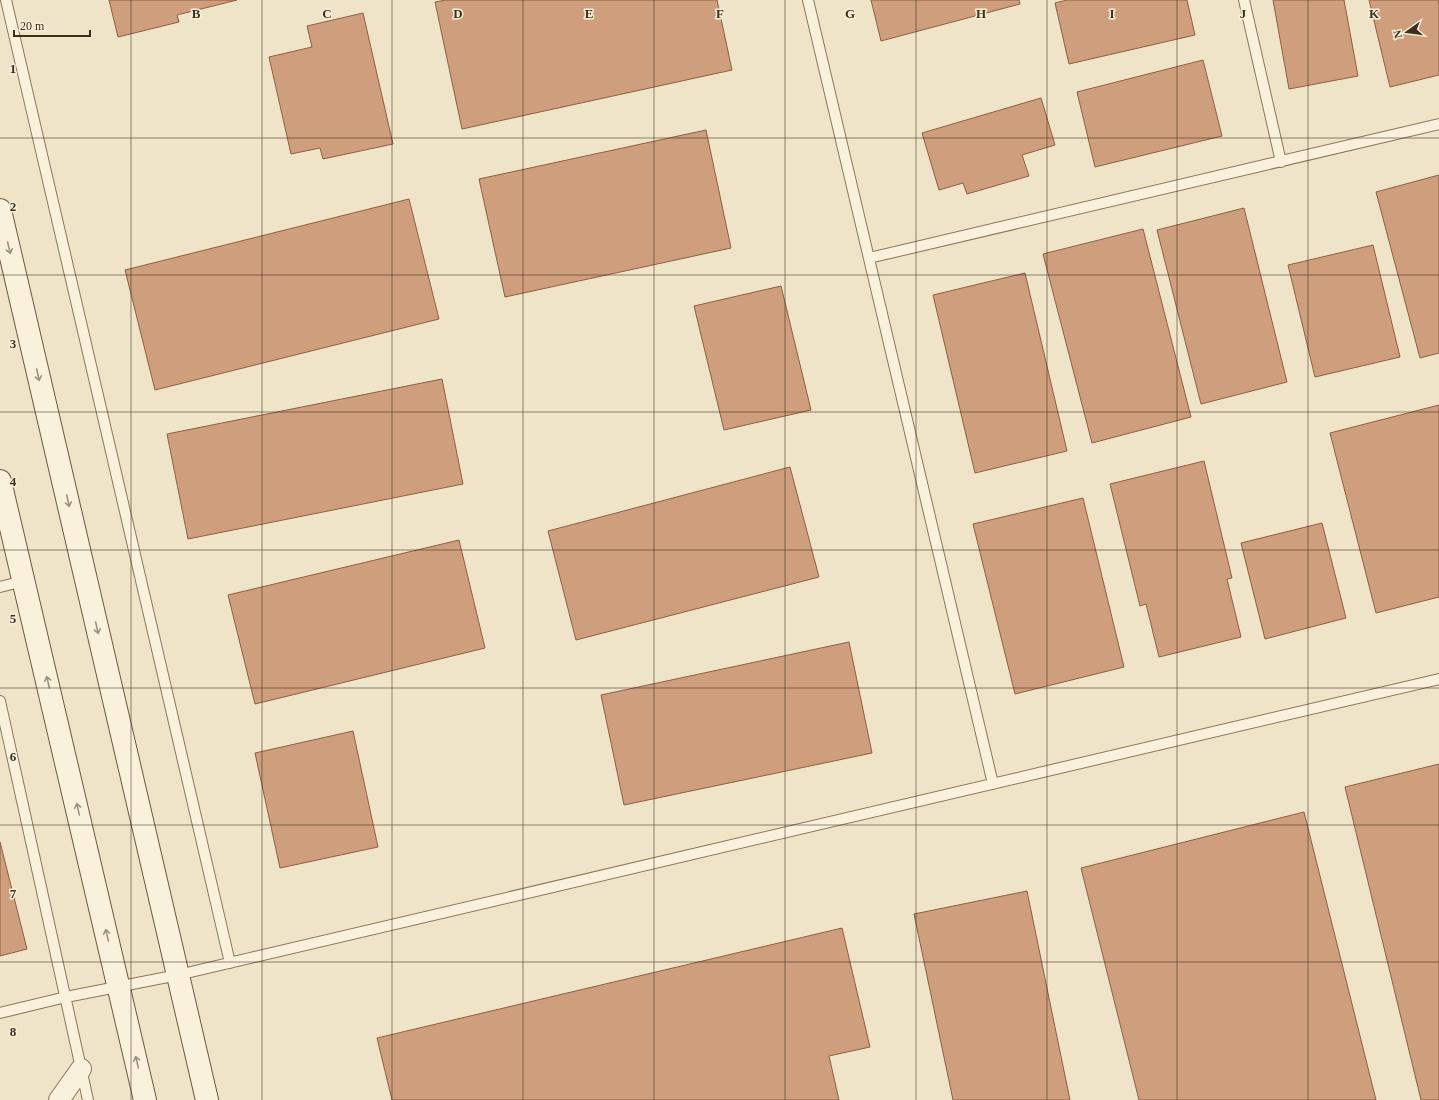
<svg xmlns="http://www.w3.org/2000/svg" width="1439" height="1100" font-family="'Times New Roman',serif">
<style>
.building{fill:#cf9f7d;stroke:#8d5f41}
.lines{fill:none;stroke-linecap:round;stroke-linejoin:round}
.lane-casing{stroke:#8d765c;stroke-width:12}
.street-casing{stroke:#8d765c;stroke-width:22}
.secondary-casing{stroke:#6f573f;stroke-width:24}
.lane{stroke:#faf1dc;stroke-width:10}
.street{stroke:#faf1dc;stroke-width:20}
.secondary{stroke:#faf1dc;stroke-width:22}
.oneway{stroke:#9c907e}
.grid{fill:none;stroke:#3d2e20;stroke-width:1;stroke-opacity:0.55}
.grid-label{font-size:13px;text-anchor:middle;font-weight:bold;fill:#3d2e20;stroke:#f7eed8;stroke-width:3;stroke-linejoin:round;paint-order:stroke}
</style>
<rect width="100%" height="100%" fill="#f0e4c8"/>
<path class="building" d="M109,0h128l-60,15 2,7 -61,15z
M446,0h271l15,70 -270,59 -27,-127z
M871,0h148l1,4 -139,37z
M1067,0h120l8,35 -126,29 -14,-61z
M1273,0h71l14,76 -69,13z
M1369,0h69l1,5v70l-49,12z
M363,13l30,131 -70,15 -3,-11 -29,6 -22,-97 43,-10 -5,-21z
M1203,60l19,76 -127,31 -18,-75z
M1041,98l14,47 -33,10 7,21 -62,18 -4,-11 -24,7 -17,-57z
M706,130l25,118 -226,49 -26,-118z
M1439,175v178l-19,5 -44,-166z
M409,199l30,120 -284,71 -30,-120z
M1244,208l43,174 -86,22 -44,-174z
M1143,229l48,188 -99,26 -49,-189z
M1373,245l27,112 -85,20 -27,-112z
M1025,273l42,178 -92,22 -42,-178z
M781,286l30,124 -87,20 -30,-124z
M442,379l21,105 -275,55 -21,-105z
M1439,405v192l-63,16 -46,-180z
M1204,461l28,117 -5,1 14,58 -82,20 -13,-53 -6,2 -30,-122z
M790,467l29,110 -243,63 -28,-109z
M1083,498l41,169 -109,27 -42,-170z
M1322,523l24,95 -81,21 -24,-96z
M459,540l26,108 -230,56 -27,-109z
M849,642l23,111 -248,52 -23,-110z
M353,731l25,116 -98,21 -25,-115z
M1439,764v336h-18l-76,-313z
M1304,812l72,288h-237l-58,-232z
M0,842l27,107 -27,7z
M1027,891l43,209h-117l-39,-186z
M842,928l28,119 -41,9 10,44h-447l-15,-62z"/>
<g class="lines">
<g class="lane-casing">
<path id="lane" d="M6,0l224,963
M808,0l185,784
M1244,0l37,162
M869,258l570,-134
M0,587l24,-6
M0,701l88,399
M0,1013l66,-16 112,-22 1261,-296"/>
</g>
<g class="street-casing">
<path id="street" d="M59,1100l22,-31"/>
</g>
<g class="secondary-casing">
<path id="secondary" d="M0,210l207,890
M0,481l145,619"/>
</g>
<use href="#lane" class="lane"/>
<use href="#street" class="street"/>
<use href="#secondary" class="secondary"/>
</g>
<defs><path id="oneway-shaft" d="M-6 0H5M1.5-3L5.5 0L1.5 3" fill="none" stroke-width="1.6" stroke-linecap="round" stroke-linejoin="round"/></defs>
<g class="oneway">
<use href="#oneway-shaft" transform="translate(9 248) rotate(77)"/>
<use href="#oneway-shaft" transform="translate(38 375) rotate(77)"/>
<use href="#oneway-shaft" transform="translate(68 501) rotate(77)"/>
<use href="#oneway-shaft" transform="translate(97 628) rotate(77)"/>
<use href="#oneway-shaft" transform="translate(48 682) rotate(-103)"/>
<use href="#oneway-shaft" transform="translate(78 809) rotate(-103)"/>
<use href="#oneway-shaft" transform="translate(107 935) rotate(-103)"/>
<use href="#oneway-shaft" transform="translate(137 1062) rotate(-103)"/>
</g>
<path class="grid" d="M131,0v1100M262,0v1100M392,0v1100M523,0v1100M654,0v1100M785,0v1100M916,0v1100M1047,0v1100M1177,0v1100M1308,0v1100M0,138h1439M0,275h1439M0,412h1439M0,550h1439M0,688h1439M0,825h1439M0,962h1439"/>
<g class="grid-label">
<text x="196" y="18">B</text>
<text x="327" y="18">C</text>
<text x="458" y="18">D</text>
<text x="589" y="18">E</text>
<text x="720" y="18">F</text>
<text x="850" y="18">G</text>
<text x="981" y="18">H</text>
<text x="1112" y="18">I</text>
<text x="1243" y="18">J</text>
<text x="1374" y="18">K</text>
<text x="13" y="73">1</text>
<text x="13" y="211">2</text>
<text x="13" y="348">3</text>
<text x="13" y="486">4</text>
<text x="13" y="623">5</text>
<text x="13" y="761">6</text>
<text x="13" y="898">7</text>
<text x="13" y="1036">8</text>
</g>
<g transform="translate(1407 32) rotate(256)" stroke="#f7eed8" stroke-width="3" paint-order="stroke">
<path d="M0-3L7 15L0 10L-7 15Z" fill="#3d2e20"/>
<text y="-6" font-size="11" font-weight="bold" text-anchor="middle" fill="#3d2e20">N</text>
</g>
<path d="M14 30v6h76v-6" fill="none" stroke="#3d2e20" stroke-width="2"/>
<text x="20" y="30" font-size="12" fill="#3d2e20" stroke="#f7eed8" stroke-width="3" paint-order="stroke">20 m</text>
</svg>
